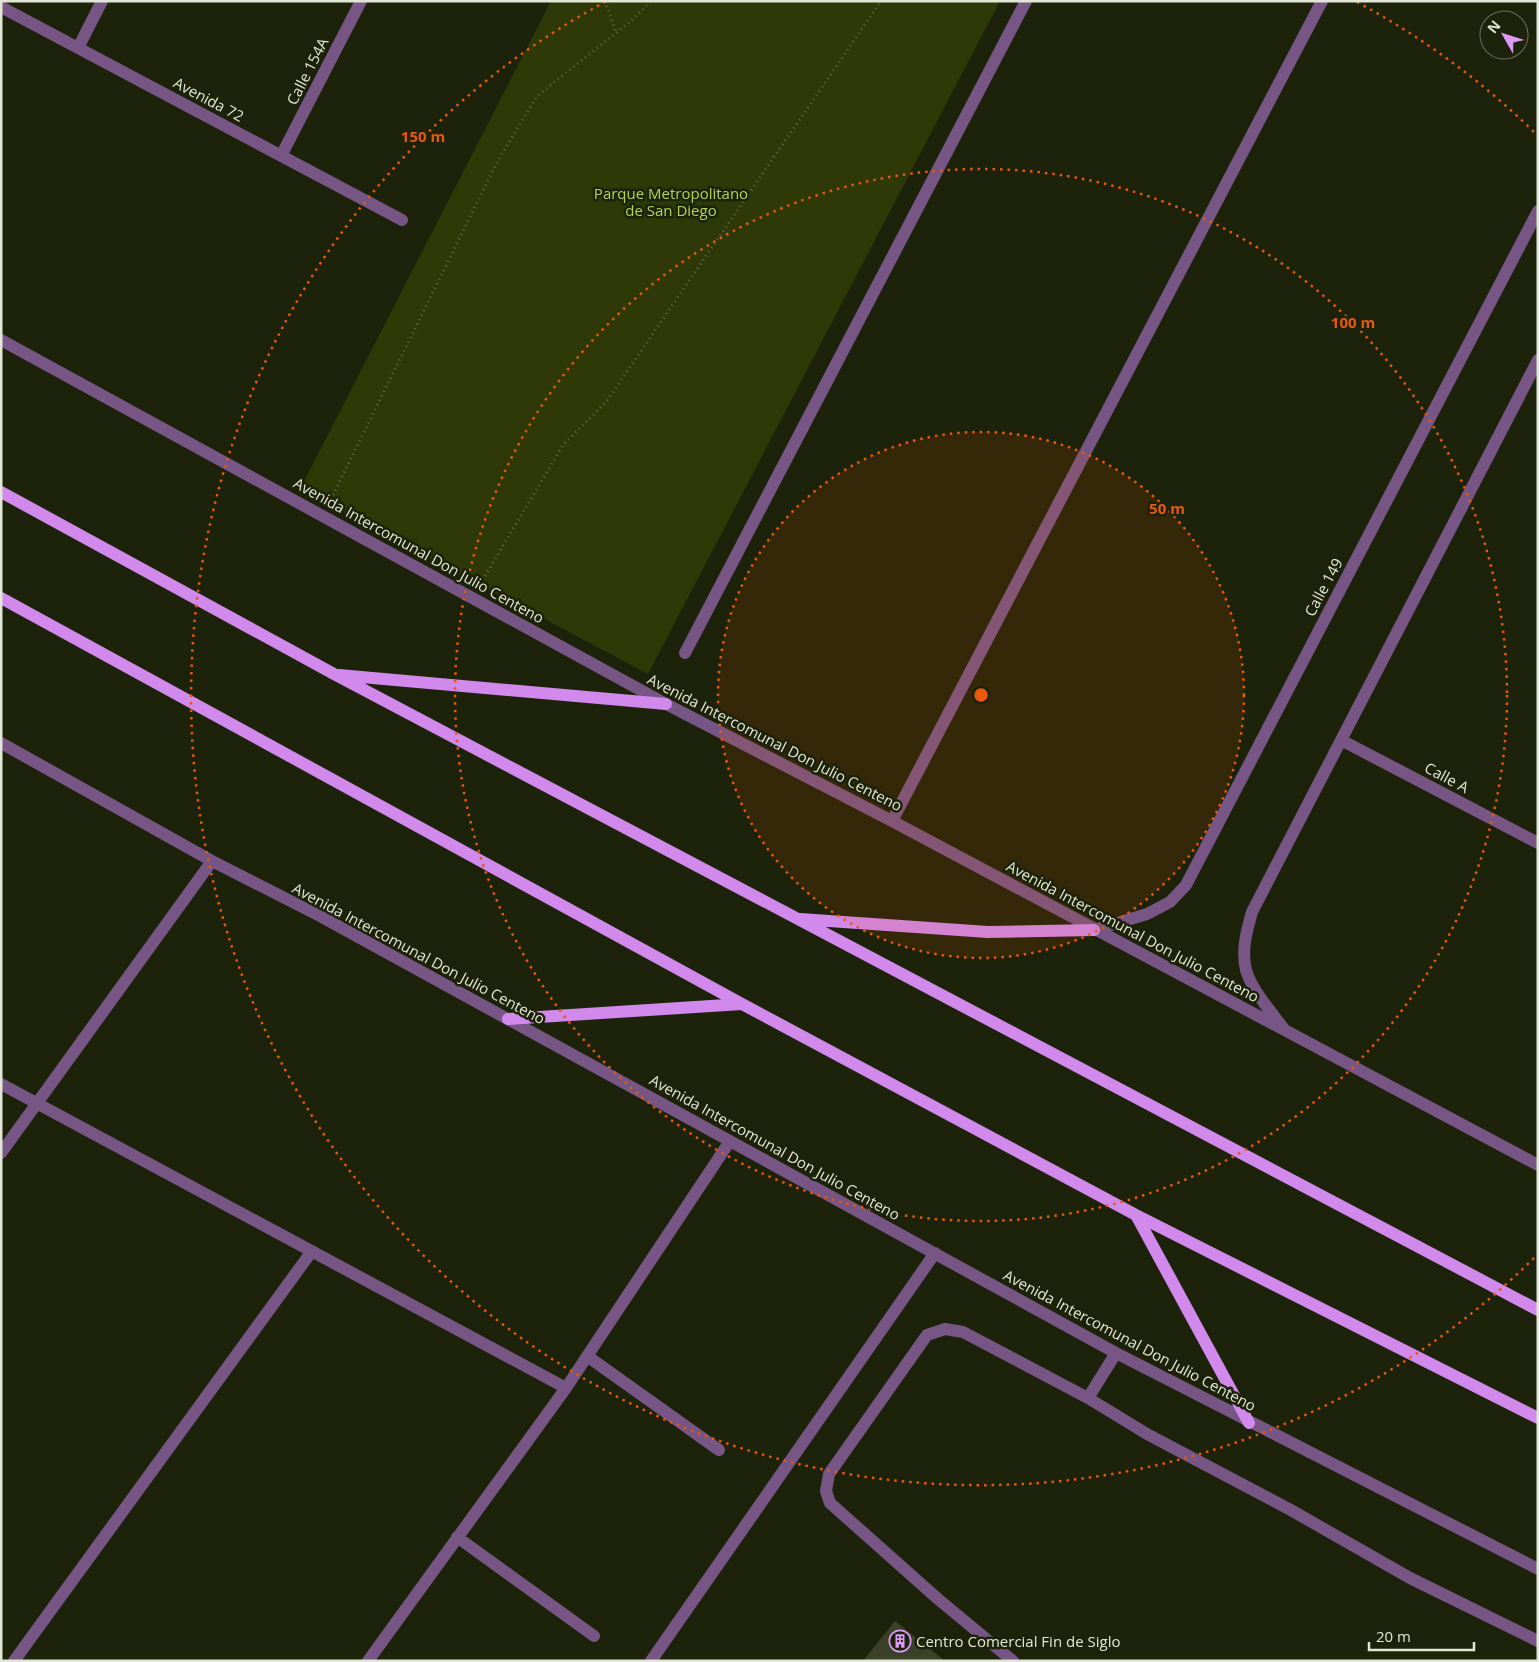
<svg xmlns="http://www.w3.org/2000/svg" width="1539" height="1662" font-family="'Open Sans',sans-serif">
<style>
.green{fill:#2f3807}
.building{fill:#3a4128}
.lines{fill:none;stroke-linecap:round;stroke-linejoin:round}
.path{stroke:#606550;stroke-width:3;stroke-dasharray:1 4;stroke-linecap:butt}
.minor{stroke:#775584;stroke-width:12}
.major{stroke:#d189ec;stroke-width:12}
.ring{fill:none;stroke:#e8590c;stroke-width:2.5;stroke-dasharray:2.5 5}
.labels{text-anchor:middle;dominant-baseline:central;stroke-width:5;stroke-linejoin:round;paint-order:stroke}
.street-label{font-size:15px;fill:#e2e6d7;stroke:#1d220a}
.park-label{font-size:15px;fill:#b6d252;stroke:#1d220a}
.poi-label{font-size:15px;fill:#e2e6d7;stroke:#1d220a;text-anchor:start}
.centre{fill:#e8590c;stroke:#1d220a;stroke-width:2.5}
.ring-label{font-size:15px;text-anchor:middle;font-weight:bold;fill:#e8590c;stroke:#1d220a;stroke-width:5;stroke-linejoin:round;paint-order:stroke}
</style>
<rect width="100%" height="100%" fill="#1d220a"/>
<path class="green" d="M551,1h449l-352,673 -348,-185z"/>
<path class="building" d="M895,1621l50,40h-82z"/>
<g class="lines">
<path class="path" d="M605,1l11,31
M333,495l163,-331 41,-68 93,-74 21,-21
M485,576l78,-131 43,-43 275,-401"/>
<path class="minor" d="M1,7l401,213
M78,48l24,-47
M281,156l80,-155
M1,340l665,364 226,117 646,344
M685,653l341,-652
M1341,740l197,103
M1,743l211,118 108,55 796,437 422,216
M892,821l430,-820
M1094,930l53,-16 23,-12 16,-17 352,-674
M1284,1029c-12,-16 -33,-40 -38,-59 -5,-20 1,-40 6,-58l286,-552
M1,1084l565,304
M1,1153l211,-292
M587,1356l132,94
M1088,1398l28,-45
M457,1537l137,99
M14,1661l298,-410
M368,1661l198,-273 164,-247
M651,1661l284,-408
M1013,1661l-75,-62 -108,-96 -4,-12 3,-17 98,-139 18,-6 18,3 125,66 59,36 142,75 121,69 128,63"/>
<path class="major" d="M1,492l333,182 1204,636
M1,598l741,406 394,211 402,203
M339,675l327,29
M800,919l188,13 106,-2
M508,1019l234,-15
M1136,1215l113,208"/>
</g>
<circle cx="981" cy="695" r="263" fill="#e8590c" fill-opacity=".12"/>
<g class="ring">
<circle cx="981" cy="695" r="263"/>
<circle cx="981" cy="695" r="526"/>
<path d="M1534 1258A789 789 0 1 1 605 2M1357 2A789 789 0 0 1 1534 132"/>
</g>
<defs>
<g id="building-ring" transform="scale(1.125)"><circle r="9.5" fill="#1d220a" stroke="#dc99f5" stroke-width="1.5"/><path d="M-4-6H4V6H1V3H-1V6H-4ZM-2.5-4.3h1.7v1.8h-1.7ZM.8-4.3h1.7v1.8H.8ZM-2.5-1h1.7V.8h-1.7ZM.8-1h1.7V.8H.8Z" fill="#dc99f5"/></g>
</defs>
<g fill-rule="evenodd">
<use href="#building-ring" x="900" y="1641"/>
</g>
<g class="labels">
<g class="street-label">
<text transform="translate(307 71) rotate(-63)">Calle 154A</text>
<text transform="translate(209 99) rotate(28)">Avenida 72</text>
<text transform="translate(419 550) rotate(29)">Avenida Intercomunal Don Julio Centeno</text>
<text transform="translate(1323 587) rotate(-62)">Calle 149</text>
<text transform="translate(775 742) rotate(27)">Avenida Intercomunal Don Julio Centeno</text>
<text transform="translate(1447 777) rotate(28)">Calle A</text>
<text transform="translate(1133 931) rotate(28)">Avenida Intercomunal Don Julio Centeno</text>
<text transform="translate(419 953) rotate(28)">Avenida Intercomunal Don Julio Centeno</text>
<text transform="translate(775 1147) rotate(29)">Avenida Intercomunal Don Julio Centeno</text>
<text transform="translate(1130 1340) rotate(28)">Avenida Intercomunal Don Julio Centeno</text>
</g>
<g class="park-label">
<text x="671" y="193">Parque Metropolitano<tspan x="671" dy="17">de San Diego</tspan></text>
</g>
<g class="poi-label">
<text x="916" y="1641">Centro Comercial Fin de Siglo</text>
</g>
</g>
<circle cx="981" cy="695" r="8" class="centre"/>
<g class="ring-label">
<text x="423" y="142">150 m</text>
<text x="1353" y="328">100 m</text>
<text x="1167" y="514">50 m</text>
</g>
<rect width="1539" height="1662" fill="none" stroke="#e2e6d7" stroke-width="5"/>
<g transform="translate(1504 35) rotate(309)"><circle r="24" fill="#1d220a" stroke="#6c705c"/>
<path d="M0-4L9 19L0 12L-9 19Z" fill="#dc99f5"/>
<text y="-8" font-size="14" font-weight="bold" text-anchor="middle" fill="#e2e6d7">N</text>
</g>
<path d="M1369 1642v8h105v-8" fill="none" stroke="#e2e6d7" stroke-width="2.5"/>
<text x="1376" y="1642" font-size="15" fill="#e2e6d7" stroke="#1d220a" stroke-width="4" paint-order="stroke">20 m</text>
</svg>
